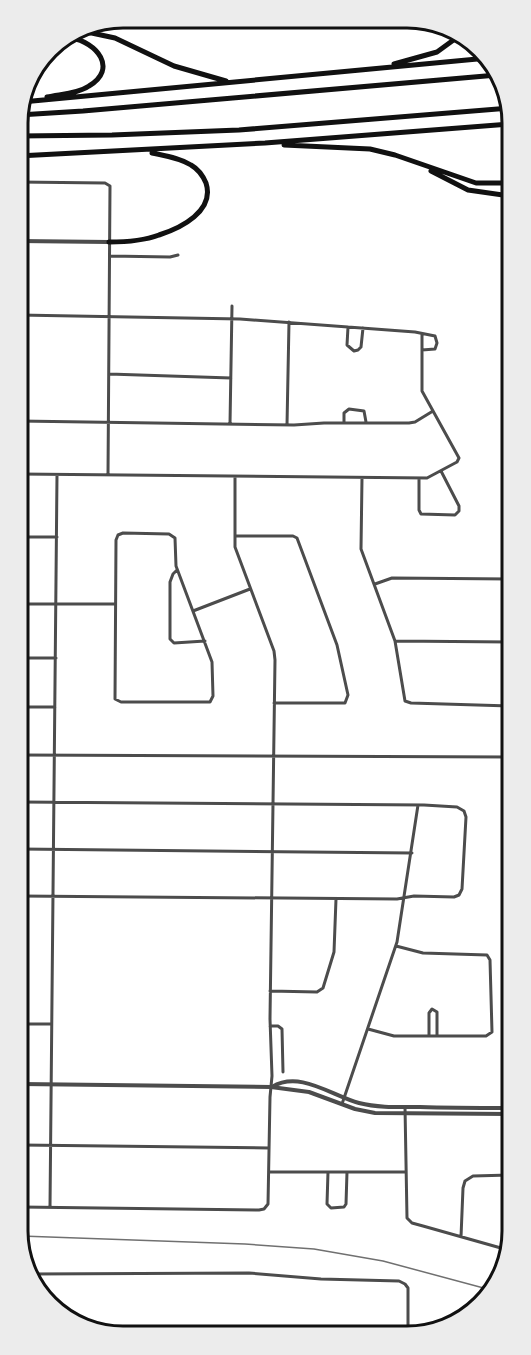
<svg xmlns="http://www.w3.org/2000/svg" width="531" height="1355" font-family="'Roboto Condensed',sans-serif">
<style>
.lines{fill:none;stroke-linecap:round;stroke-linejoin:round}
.service{stroke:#4c4c4c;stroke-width:1.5}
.minor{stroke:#4c4c4c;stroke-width:3}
.tertiary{stroke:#4c4c4c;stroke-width:4}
.motorway{stroke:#111;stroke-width:5}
.rail{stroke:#707070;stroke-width:1.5}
.rim{fill:none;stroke:#111;stroke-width:3}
</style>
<rect width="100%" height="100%" fill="#fff"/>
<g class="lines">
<path class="service" d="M219,24l116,1 4,-2 2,-4"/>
<path class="minor" d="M112,22l106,2
M18,182l87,1 5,3 -2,289
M110,256l60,1 8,-2
M19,315l221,4 175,13 20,4 2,7 -2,6 -13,1
M348,327l-1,18 7,6 4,-1 3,-3 2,-19
M109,374l122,4
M19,421l275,4 30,-2h85l6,-1 18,-11
M344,422v-9l5,-4 15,2 2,11
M230,424l2,-118
M287,425l2,-103
M19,474l408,4 30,-16 2,-4 -37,-67v-57
M362,478l-1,71 34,92 10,60 6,2 100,3
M419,479v31l2,4 34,1 4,-4v-5l-18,-35
M123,533l46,1 6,4 1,28 36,96 1,34 -3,6h-89l-6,-3 1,-159 2,-5z
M235,536h58l4,2 40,107 11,50 -3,8h-71
M19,537h38
M177,570l-4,4 -3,8v57l4,4 31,-2
M375,584l17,-6 119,1
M20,604h95
M193,611l57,-22
M395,641l116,1
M20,658h36
M20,707h35
M20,755l491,2
M20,802l404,3 33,2 7,4 2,6 -4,72 -3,6 -5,2 -40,-1 -17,3 -377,-3
M20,849l392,4
M270,991l47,1 6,-4 11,-36 2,-53
M21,1024h30
M270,1026h8l4,3 1,43
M368,1029l26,7h92l6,-4 -2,-72 -3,-5 -64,-2 -27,-7
M429,1036v-23l3,-4 5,3v24
M342,1104l55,-162 21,-137
M405,1107l2,111 5,5 11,3 85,24
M21,1145l248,3
M269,1172h136
M328,1172l-1,32 4,4 13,-1 2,-3 1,-32
M21,1207l238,3 5,-1 4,-5 2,-107 2,-21 -2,-57 5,-359 -1,-9 -39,-104v-70
M50,1207l7,-732
M461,1237l2,-49 2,-7 8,-5 40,-1
M31,1274l218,-1 72,6 78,2 6,3 3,4v46"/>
<path class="tertiary" d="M19,241l90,1
M21,1084l250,3 38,5 46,17 20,4 137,1
M272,1087c28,-17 60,9 87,16 20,5 40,4 61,4 30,1 61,1 92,1"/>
<path class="motorway" d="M87,32l28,6 59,28 52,15
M394,64l43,-12 22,-16
M47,97c13,-3 30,-3 42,-11 29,-17 8,-44 -18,-48
M22,102l466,-44
M19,115l64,-4 414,-36
M18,136l94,-1 127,-5 271,-22
M284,145l86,4 25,6 81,28h34
M18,156l247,-13 245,-19
M431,171l37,19 42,6
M109,242c17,0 34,-1 50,-7 22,-7 56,-24 47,-52 -3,-7 -8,-14 -15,-18 -11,-7 -25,-9 -39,-12"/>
<path class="rail" d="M21,1236l224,8 69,5 69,12 108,29"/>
</g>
<path d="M0 0H531V1355H0ZM123 28H407A95 95 0 0 1 502 123V1231A95 95 0 0 1 407 1326H123A95 95 0 0 1 28 1231V123A95 95 0 0 1 123 28Z" fill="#ececec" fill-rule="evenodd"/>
<path class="rim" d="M123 28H407A95 95 0 0 1 502 123V1231A95 95 0 0 1 407 1326H123A95 95 0 0 1 28 1231V123A95 95 0 0 1 123 28Z"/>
</svg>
